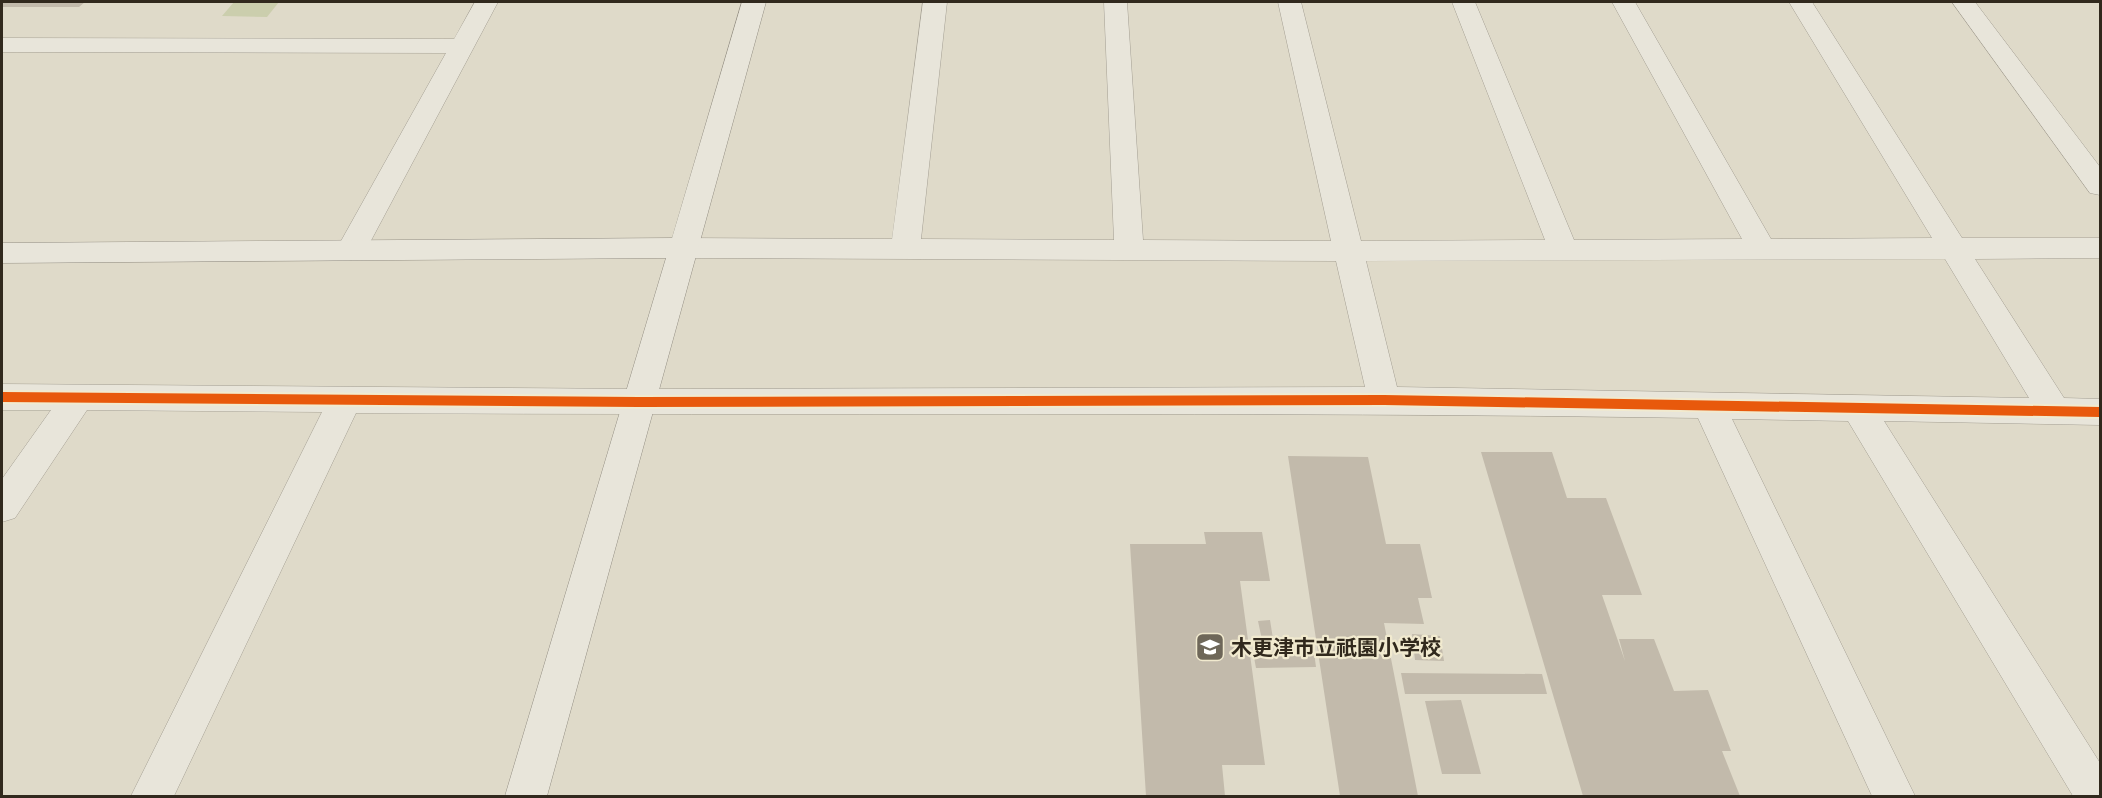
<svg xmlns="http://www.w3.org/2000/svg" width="2102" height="798" font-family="Lora,'Noto Sans JP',serif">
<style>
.green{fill:#cbcead}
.building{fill:#c2baab}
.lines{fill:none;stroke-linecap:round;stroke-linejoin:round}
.street-casing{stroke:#a49f93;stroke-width:1}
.secondary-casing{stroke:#938e83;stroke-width:1}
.street{fill:#e8e5da;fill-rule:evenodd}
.secondary{fill:#e8e5da;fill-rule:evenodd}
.cycleway-casing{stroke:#f1eacf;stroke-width:14}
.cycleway{stroke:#e8590c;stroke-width:10}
.labels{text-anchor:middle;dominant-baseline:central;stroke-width:4.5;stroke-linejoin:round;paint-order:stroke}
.poi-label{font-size:21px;font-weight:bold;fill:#31291d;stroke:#f1eacf;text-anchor:start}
</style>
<rect width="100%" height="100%" fill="#dfdac9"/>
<path class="green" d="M234,2h45l-12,15 -45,-1z"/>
<path class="building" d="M2,2h83l-6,5h-77z
M1481,452h71l15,46h39l36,97h-40l23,66 -6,-22h35l20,52 34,-1 23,61h-9l18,45h-157z
M1288,456l80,1 18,87h34l12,54h-14l6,26 -40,-1 34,173h-78z
M1204,532h58l8,49h-30l25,184h-43l3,31h-79l-16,-252h76z
M1270,620l3,19 -11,1 -4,-19z
M1412,634l28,2 4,25 -29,-1z
M1253,652h61l2,15 -60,1z
M1401,673l141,1 5,20h-142z
M1461,700l20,74h-39l-17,-73z"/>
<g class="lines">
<g class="street-casing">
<path id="street" d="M475,2h23l-132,248 -5,7 -10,3 -10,-3 -5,-7 110,-197 -444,-1v-14l452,1z
M923,2h24l-26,237 193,1 -10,-238h23l16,238 188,1 -53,-239h23l60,239 184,-1 -93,-238h23l99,238 168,-1 -130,-237h23l136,237 161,-1 -143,-236h23l150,236h138v20l-125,1 89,139 36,1v26l-216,-4 216,342v33h-27l-225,-375 -116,-2 183,377h-43l-174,-378c-447,-7 -895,-2 -1342,-5l-182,383h-43l191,-384 -235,-2 -72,108 -13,4v-43l49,-69h-49v-26l637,5 726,-2 -29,-126 -653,-3 -10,-3 -5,-7 5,-7 10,-3 209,1zM1945,259l84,139 -632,-11 -31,-126z
M1952,2h23l125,165v28l-10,-2z"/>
</g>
<g class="secondary-casing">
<path id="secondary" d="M742,2h24l-219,794h-42l161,-538 -664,5v-20l670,-5z"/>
</g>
<use href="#street" class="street"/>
<use href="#secondary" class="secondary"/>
<g class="cycleway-casing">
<path id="cycleway" d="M2,397l637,5 745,-2 716,12"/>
</g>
<use href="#cycleway" class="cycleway"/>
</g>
<defs>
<g id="school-square" transform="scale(1.5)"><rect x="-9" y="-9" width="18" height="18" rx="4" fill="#6e6759" stroke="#f1eacf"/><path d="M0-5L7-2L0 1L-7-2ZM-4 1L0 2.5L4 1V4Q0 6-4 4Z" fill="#fff"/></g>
</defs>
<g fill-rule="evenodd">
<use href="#school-square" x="1210" y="647"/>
</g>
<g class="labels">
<g class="poi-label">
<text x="1231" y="647">木更津市立祇園小学校</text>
</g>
</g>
<rect width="2102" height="798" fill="none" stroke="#31291d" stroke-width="6"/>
</svg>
